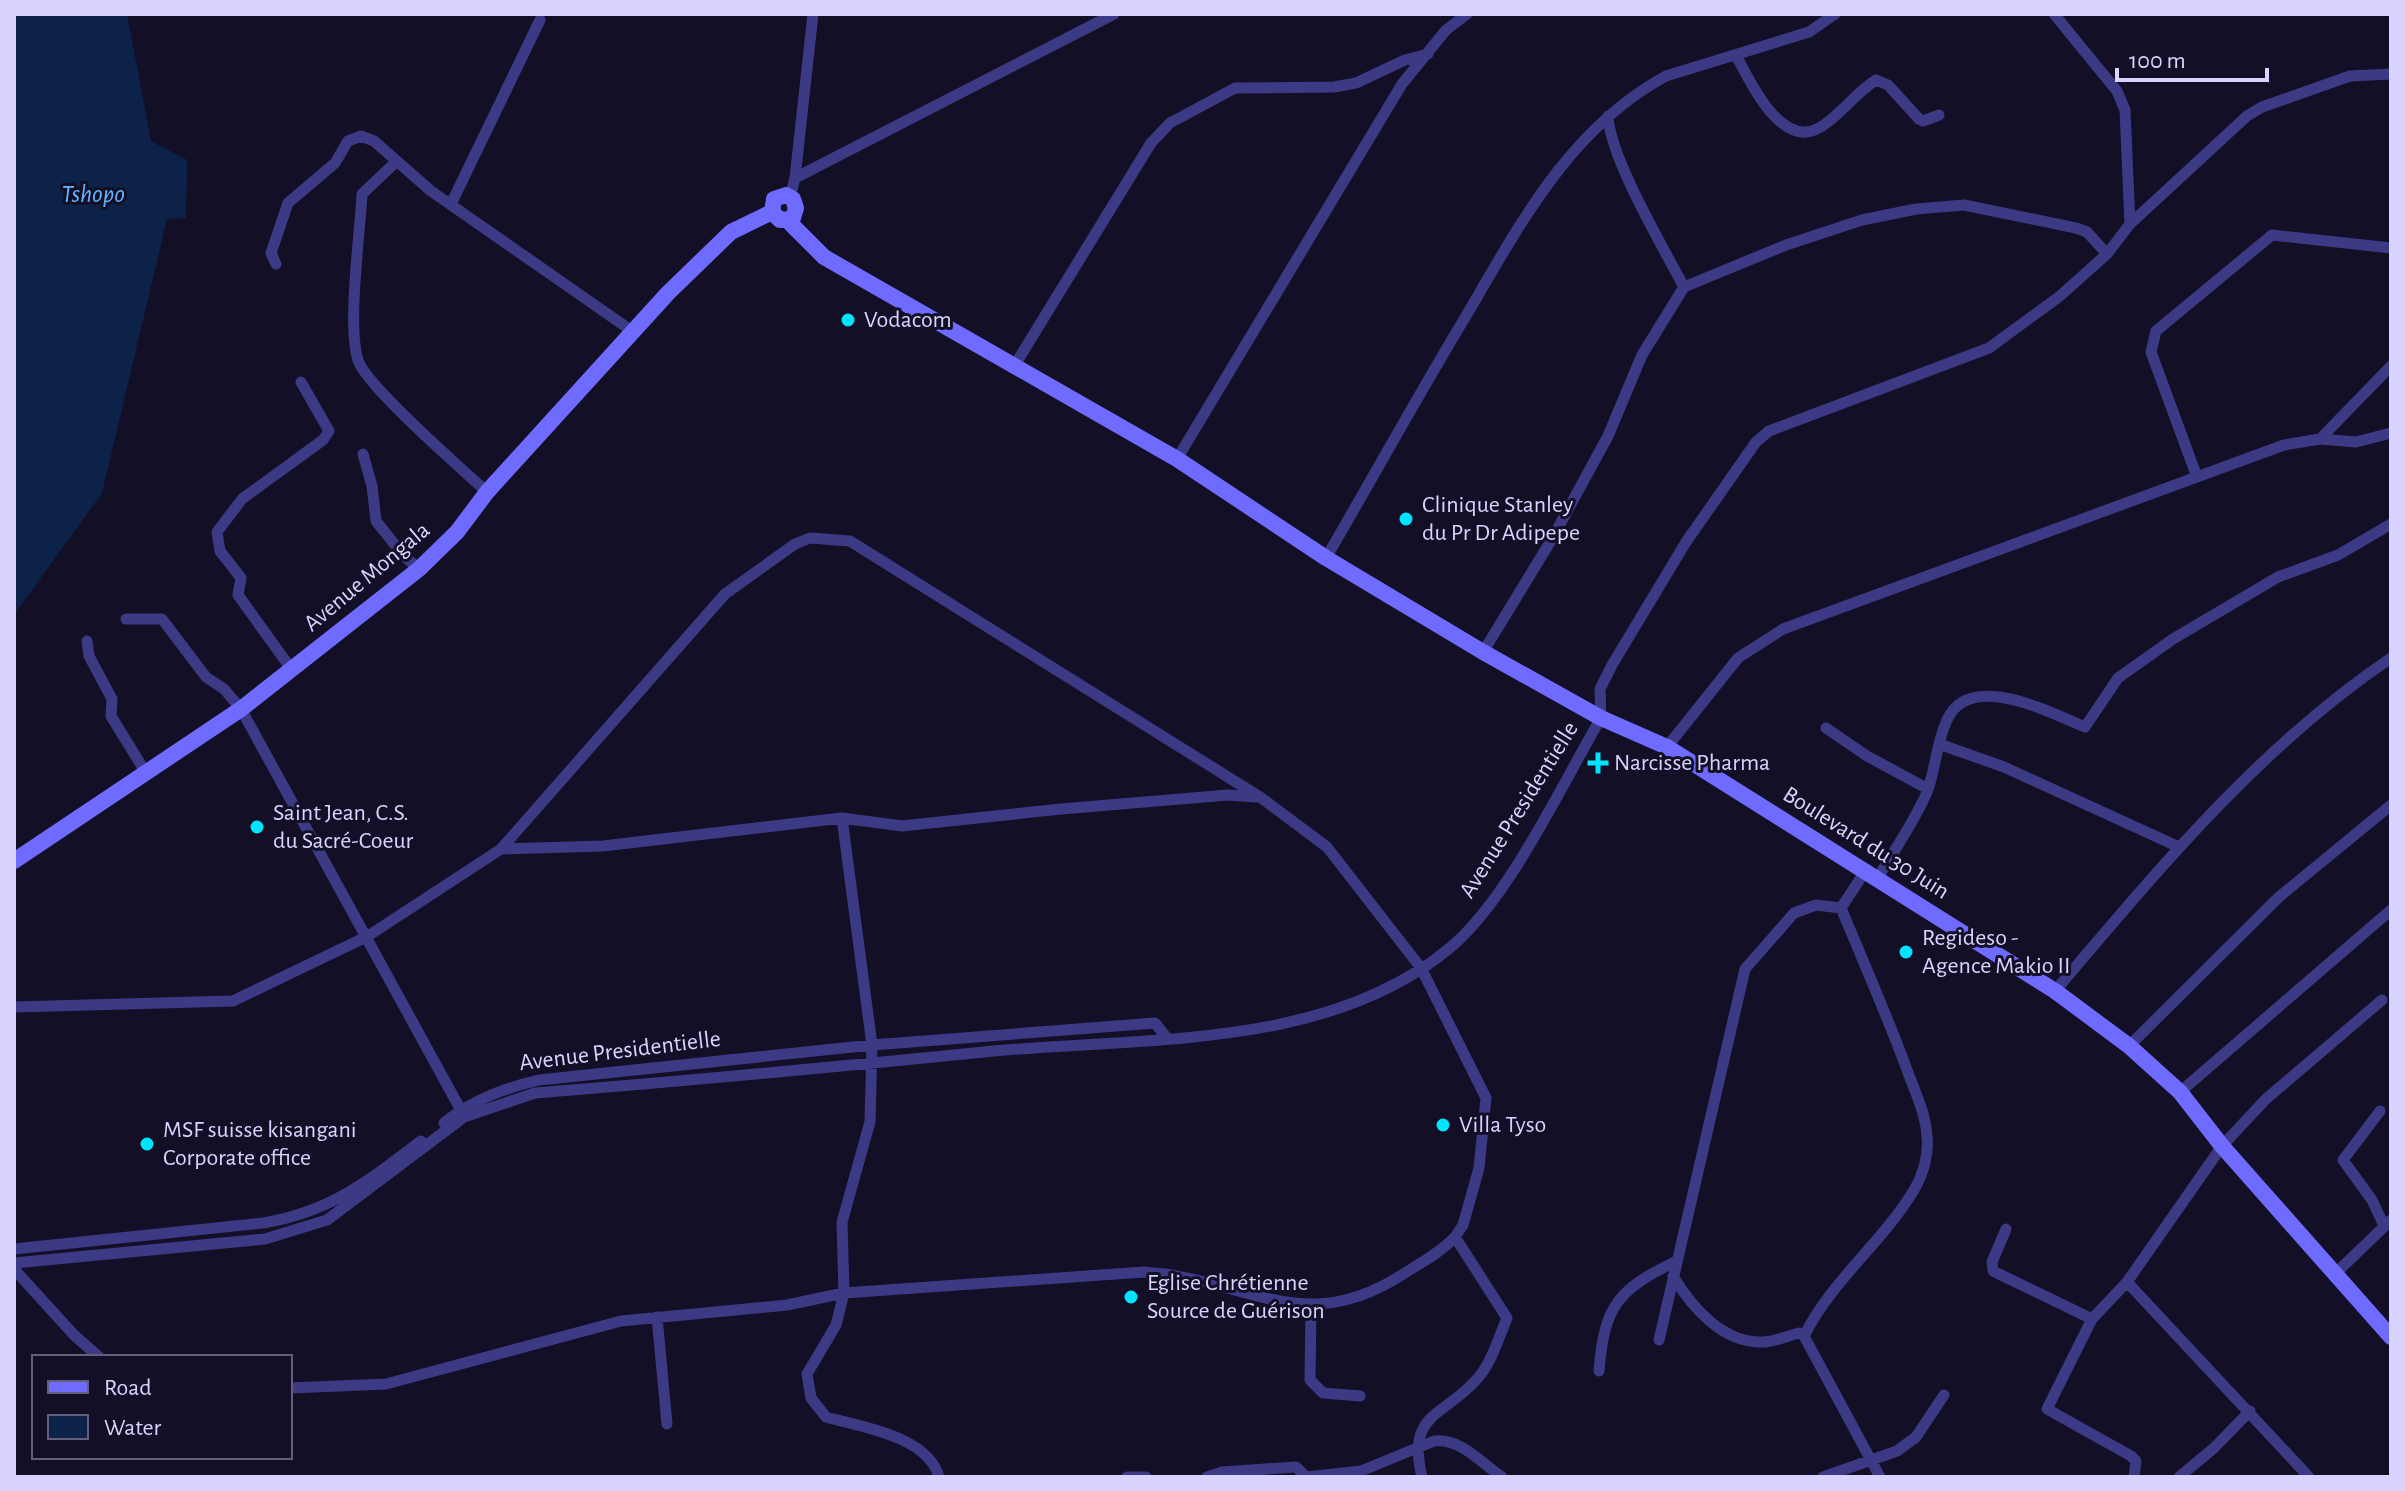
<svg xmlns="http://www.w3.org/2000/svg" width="2405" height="1491" font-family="'Alegreya Sans',sans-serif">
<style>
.water{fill:#0c2248}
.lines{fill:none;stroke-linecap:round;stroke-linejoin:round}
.street{stroke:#3d3a85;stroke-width:11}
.secondary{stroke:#6f6bff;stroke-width:16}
.poi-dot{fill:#00e5ff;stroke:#130f26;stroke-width:3}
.labels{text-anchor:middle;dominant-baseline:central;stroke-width:6;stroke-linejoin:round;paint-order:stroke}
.poi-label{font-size:24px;fill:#d9d4ff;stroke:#130f26;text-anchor:start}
.street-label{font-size:24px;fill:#d9d4ff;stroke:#130f26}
.water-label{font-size:26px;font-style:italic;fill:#62b6ff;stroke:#130f26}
</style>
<rect width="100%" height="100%" fill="#130f26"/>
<path class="water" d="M14,14h113l24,127 36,19 -1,58 -19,1 -65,274 -88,122z"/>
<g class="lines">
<path class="street" d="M2054,14l63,77 8,19 5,114
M1736,55c14,27 45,94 83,73 21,-12 36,-35 57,-48l12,5 31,34 4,2 16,-6
M1608,116c2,42 55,131 76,171
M397,161l-35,33c-2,41 -15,131 -4,166 7,25 105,110 129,132
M795,178l319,-164
M790,197l5,-19 18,-164
M451,204l89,-184
M276,264l-5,-11 17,-50 47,-40 13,-22 13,-5 13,5 57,50 201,140
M1013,368l138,-225 19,-20 65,-35 99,-1 22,-4 49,-23 23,-6
M2320,439l71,-73
M363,454l9,32 4,35 28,35 15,13
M1177,459l225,-375 44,-54 21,-16
M2197,477l-46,-125 5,-21 116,-96 119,13
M1326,558c46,-79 90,-159 137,-237 55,-93 105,-192 203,-245l143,-44 26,-18
M126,619h36l44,58 18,12 17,20 222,405
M87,641l2,15 23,43 -1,17 35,57
M1483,652l69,-113 56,-103 34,-81 42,-68 102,-42 76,-25 54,-11 48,-4 112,23 11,4 20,22
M292,670l-54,-75 3,-17 -21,-27 -3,-19 25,-33 81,-59 6,-9 -28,-49
M1826,728l41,28 61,33
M1939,744l65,23 175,80
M1667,747l71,-89 45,-29 501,-184 36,-6 36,3 35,-9
M842,818l30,227 -2,77 -28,100 2,71 -8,32 -29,49 4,24 15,19c35,10 102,19 113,60
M501,849l102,-3 239,-28 60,8 159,-17 167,-14 28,2
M1878,878c16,-28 37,-57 49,-86 9,-23 9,-49 20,-72 22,-50 102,-8 138,7l33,-49 55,-39 105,-62 60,-22 53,-31
M2055,991c102,-120 205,-245 336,-333
M14,1007l219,-6 135,-65 133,-87 224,-255 70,-50 15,-6 40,3 410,256 67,50 94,121 65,130 -7,70 -16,57 -8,12c-14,15 -33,25 -50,36 -102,67 -156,6 -261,-1l-300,21 -57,12 -166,16 -235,63 -96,4
M2129,1046l150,-149 112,-92
M2180,1092l211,-182
M2380,1111l-37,49 29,40 12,26
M444,1123c28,-23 60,-35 95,-43l333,-35 283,-22 12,15
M2006,1229l-14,33 1,9 99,48
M14,1249l249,-26c68,-11 105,-42 158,-82
M14,1263l251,-24 62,-19 137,-103 71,-24c150,-12 300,-26 449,-41 155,-16 342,0 467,-105 58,-49 110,-161 150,-229l-1,-29 12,-24 74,-123 70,-100 13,-11 220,-83 71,-52 47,-42 23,-30 117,-108 15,-9 88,-31 41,-2
M14,1269l60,66 25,22
M2336,1273l55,-53
M1673,1276c18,30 49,67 89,66 13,0 24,-6 37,-9l5,3 76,141
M2127,1282l182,195
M1311,1307l-1,73 13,13 37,3
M657,1317l10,107
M1804,1336c28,-56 78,-93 110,-146 9,-15 15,-36 13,-53 -1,-24 -13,-47 -21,-70 -20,-54 -43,-106 -65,-159
M1659,1340l86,-371 49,-56 22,-8 25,3 25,-38
M1599,1371c5,-65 19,-82 78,-110
M1127,1477h19
M1207,1477l15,-5 74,-5 10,10 55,-6 73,-30c27,-3 46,21 68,36
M1422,1477c-16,-65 22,-60 55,-98 14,-15 22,-42 30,-61l-52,-81
M1823,1477l74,-26 19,-14 28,-42
M2134,1477l2,-16 -5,-5 -84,-47 45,-90 35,-37 95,-136 44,-47 116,-99
M2179,1477l35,-29 36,-37"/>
<path class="secondary" d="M786,195l7,4 3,9 -5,16 -1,-5 -10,1 -8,-8 2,-13z
M791,224l33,33 353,202 149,99 157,94 118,66 66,29 388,244 74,55 51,46 42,54 169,191
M14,861l227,-152 178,-140 38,-37 30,-40 181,-199 63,-61 41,-20"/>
</g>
<g class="poi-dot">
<circle cx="848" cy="320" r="8"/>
<circle cx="1406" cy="519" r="8"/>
<path d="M1594 751h8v8h8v8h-8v8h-8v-8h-8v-8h8z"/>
<circle cx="257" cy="827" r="8"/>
<circle cx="1906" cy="952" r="8"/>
<circle cx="1443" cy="1125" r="8"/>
<circle cx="147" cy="1144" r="8"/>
<circle cx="1131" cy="1297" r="8"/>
</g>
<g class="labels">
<g class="poi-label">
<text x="864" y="320">Vodacom</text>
<text x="1422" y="505">Clinique Stanley<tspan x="1422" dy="28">du Pr Dr Adipepe</tspan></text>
<text x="1614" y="763">Narcisse Pharma</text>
<text x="273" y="813">Saint Jean, C.S.<tspan x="273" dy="28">du Sacré-Coeur</tspan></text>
<text x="1922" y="938">Regideso -<tspan x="1922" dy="28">Agence Makio II</tspan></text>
<text x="1459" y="1125">Villa Tyso</text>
<text x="163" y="1130">MSF suisse kisangani<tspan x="163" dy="28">Corporate office</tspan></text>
<text x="1147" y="1283">Eglise Chrétienne<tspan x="1147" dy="28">Source de Guérison</tspan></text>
</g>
<g class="street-label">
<text transform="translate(367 577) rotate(-40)">Avenue Mongala</text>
<text transform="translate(1519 810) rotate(-58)">Avenue Presidentielle</text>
<text transform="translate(1866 843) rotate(32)">Boulevard du 30 Juin</text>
<text transform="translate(620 1051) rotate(-7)">Avenue Presidentielle</text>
</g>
<g class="water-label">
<text x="93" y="194">Tshopo</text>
</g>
</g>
<rect width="2405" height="1491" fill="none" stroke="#d9d4ff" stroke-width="32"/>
<rect x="32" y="1355" width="260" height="104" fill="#130f26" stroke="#625e7d" stroke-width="2"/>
<rect x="48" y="1381" width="40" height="12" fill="#6f6bff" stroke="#625e7d" stroke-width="2"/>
<text x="104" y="1395" font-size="24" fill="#d9d4ff">Road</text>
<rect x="48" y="1415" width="40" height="24" fill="#0c2248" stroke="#625e7d" stroke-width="2"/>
<text x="104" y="1435" font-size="24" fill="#d9d4ff">Water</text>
<path d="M2117 68v12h150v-12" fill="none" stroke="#d9d4ff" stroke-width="4"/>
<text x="2129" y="68" font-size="24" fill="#d9d4ff" stroke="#130f26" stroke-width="6" paint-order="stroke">100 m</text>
</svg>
